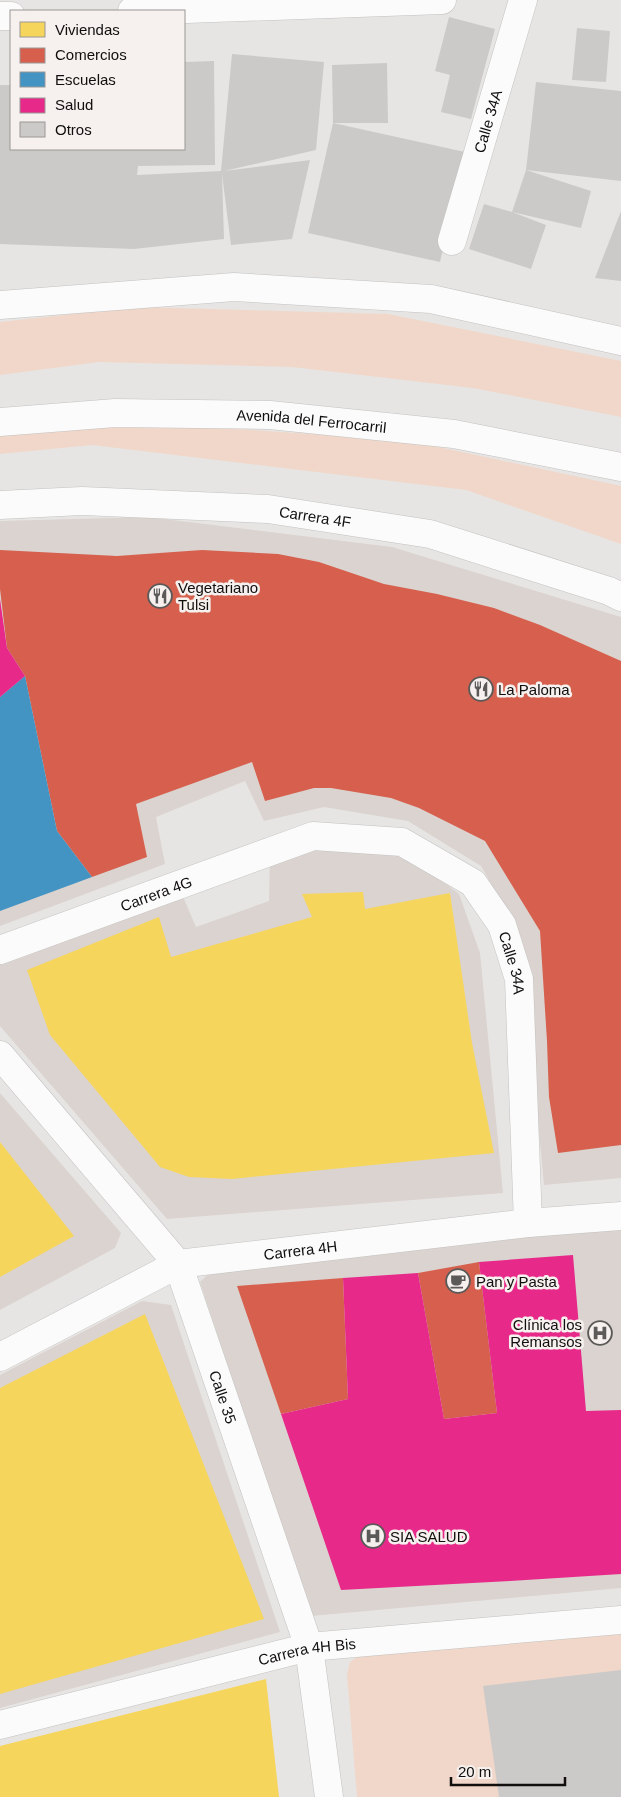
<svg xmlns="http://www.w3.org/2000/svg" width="621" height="1797" font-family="Arial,sans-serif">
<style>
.built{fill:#dbd3cf}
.green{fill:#f0d7c9}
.homes{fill:#f6d55c}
.shops{fill:#d6604d}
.schools{fill:#4393c3}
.health{fill:#e7298a}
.building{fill:#cccac8}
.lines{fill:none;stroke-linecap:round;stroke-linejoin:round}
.minor-casing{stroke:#c3c2c0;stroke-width:29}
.primary-casing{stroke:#c3c2c0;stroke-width:29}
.minor{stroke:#fbfbfb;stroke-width:28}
.primary{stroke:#fbfbfb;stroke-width:28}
.labels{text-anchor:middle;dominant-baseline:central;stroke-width:5;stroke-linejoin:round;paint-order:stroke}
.street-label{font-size:15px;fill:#100f0e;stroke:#f6f1ee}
.poi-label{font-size:15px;fill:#100f0e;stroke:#f6f1ee;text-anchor:start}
</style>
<rect width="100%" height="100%" fill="#e7e5e3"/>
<path class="built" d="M148,517l244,30 229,70v561l-77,7 -23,-248 -40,-71 -73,-45 -84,-14 -60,14 -19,-40 -89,36 9,47 -165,62v-405z
M323,840l82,13 54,41 21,59 23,240 -336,26 -167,-193v-72l181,-62 15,35 73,-26 1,-46z
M0,1093l121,140 -6,15 -115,62z
M621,1219v369l-310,28 -111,-334 22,-21z
M142,1301l29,4 109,327 -280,76v-333z"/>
<path class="green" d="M136,307l252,7 233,47v56l-148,-29 -181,-21 -193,-5 -99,13v-53z
M74,427h131l201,13 215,46v58l-155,-54 -374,-45 -92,9v-18z
M621,1633v164h-264l-10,-123 3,-12 11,-8z"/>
<path class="homes" d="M363,892l2,17 85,-16 22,150 22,110 -262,26 -43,-2 -29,-10 -110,-132 -23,-65 132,-53 12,40 141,-40 -10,-23z
M0,1142l74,94 -74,41z
M145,1314l119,305 -264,75v-306z
M266,1679l13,118h-279v-51z"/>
<path class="shops" d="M0,550l117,6 85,-6 76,4 41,8 65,22 53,10 57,14 46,17 81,36v484l-63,8 -9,-56 -2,-56 -7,-110 -55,-90 -66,-33 -28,-10 -60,-10h-17l-49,13 -13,-39 -116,42 11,53 -55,20 -35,-46 -32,-155 -18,-28 -7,-59z
M479,1262l18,151 -53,6 -26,-146z
M343,1278l5,121 -67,15 -44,-128z"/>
<path class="schools" d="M25,676l32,155 35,46 -92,34v-214z"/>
<path class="health" d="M0,599l7,49 18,28 -25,21z
M573,1255l13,156 35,-1v164l-111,7 -169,9 -60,-176 67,-15 -5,-121 75,-5 26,146 53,-6 -18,-151z"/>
<path class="building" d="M449,17l46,12 -24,90 -30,-7 9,-37 -15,-4z
M577,28l33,3 -4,51 -34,-2z
M232,54l92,8 -8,88 -92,21 86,-11 -18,79 -61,6 -9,-71 2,65 -90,10 -134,-5v-159h11v64h173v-87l30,-1 1,104 -77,1 -1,9 84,-4z
M387,63l1,60h-55l132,29 -25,110 -132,-29 25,-110 -1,-58z
M536,82l85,9v90l-95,-11 65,21 -10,37 -69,-16 34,13 -15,44 -62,-20 15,-45 28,8 14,-42z
M621,211v70l-26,-3z
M621,1670v127h-122l-16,-111z"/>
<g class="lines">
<g class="minor-casing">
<g id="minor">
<path d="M132,11l310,-11"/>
<path d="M0,16h11"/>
<path id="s1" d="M452,241l71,-241"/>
<path id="s2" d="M0,505l82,-4 186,8 162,25 179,57 12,6"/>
<path id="s3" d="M0,950l313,-114 89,6 71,41 29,42 17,54 9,244"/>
<path id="s4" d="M0,1055l178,209 131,383 20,150"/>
<path id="s5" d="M0,1357l178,-93 350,-41 93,-7"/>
<path id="s6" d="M0,1725l309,-78 312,-27"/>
</g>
</g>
<g class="primary-casing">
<g id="primary">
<path d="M0,305l234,-18 197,12 190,42"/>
<path id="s7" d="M0,422l115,-9 155,2 184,19 167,33"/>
</g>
</g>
<use href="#minor" class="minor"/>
<use href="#primary" class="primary"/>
</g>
<defs>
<g id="restaurant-ring" transform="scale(1.25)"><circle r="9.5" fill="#f6f1ee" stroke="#5b5a59" stroke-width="1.5"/><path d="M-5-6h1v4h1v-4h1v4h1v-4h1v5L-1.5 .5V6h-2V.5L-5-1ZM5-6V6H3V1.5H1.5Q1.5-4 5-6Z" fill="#5b5a59"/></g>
<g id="cafe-ring" transform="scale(1.25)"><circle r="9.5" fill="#f6f1ee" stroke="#5b5a59" stroke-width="1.5"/><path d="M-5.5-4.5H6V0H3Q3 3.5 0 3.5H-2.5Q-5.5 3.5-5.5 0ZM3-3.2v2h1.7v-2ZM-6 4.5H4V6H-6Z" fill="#5b5a59"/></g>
<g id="hospital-ring" transform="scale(1.25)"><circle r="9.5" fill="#f6f1ee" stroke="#5b5a59" stroke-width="1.5"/><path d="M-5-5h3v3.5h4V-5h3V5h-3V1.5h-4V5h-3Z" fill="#5b5a59"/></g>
</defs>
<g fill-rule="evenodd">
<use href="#restaurant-ring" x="160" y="596"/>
<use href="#restaurant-ring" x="481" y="689"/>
<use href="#cafe-ring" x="458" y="1281"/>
<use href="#hospital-ring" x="600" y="1333"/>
<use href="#hospital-ring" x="373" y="1536"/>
</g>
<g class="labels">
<g class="street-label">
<text stroke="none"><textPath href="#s1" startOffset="125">Calle 34A</textPath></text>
<text stroke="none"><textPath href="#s7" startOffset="312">Avenida del Ferrocarril</textPath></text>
<text stroke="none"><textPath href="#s2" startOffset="316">Carrera 4F</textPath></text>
<text stroke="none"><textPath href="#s3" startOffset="166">Carrera 4G</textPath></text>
<text stroke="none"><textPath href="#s3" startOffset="595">Calle 34A</textPath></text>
<text stroke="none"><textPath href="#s5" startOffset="324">Carrera 4H</textPath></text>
<text stroke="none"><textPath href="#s4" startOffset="415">Calle 35</textPath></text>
<text stroke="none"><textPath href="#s6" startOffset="316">Carrera 4H Bis</textPath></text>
</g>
<g class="poi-label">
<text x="178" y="587">Vegetariano<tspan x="178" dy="17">Tulsi</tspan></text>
<text x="498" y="689">La Paloma</text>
<text x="476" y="1281">Pan y Pasta</text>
<text x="582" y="1324" text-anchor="end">Clínica los<tspan x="582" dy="17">Remansos</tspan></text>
<text x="390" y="1536">SIA SALUD</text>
</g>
</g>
<rect x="10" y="10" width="175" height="140" fill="#f6f1ee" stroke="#9a9794"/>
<rect x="20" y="22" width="25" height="15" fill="#f6d55c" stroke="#9a9794"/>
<text x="55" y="35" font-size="15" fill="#100f0e">Viviendas</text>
<rect x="20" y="48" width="25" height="15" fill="#d6604d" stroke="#9a9794"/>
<text x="55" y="60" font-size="15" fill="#100f0e">Comercios</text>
<rect x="20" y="72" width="25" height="15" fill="#4393c3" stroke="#9a9794"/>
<text x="55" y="85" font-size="15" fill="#100f0e">Escuelas</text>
<rect x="20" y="98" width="25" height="15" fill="#e7298a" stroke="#9a9794"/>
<text x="55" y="110" font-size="15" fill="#100f0e">Salud</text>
<rect x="20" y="122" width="25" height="15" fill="#cccac8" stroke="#9a9794"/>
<text x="55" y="135" font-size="15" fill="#100f0e">Otros</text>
<path d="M451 1777v8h114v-8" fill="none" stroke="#100f0e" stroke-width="2.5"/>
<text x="458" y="1777" font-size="15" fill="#100f0e" stroke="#f6f1ee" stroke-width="4" paint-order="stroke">20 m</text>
</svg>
